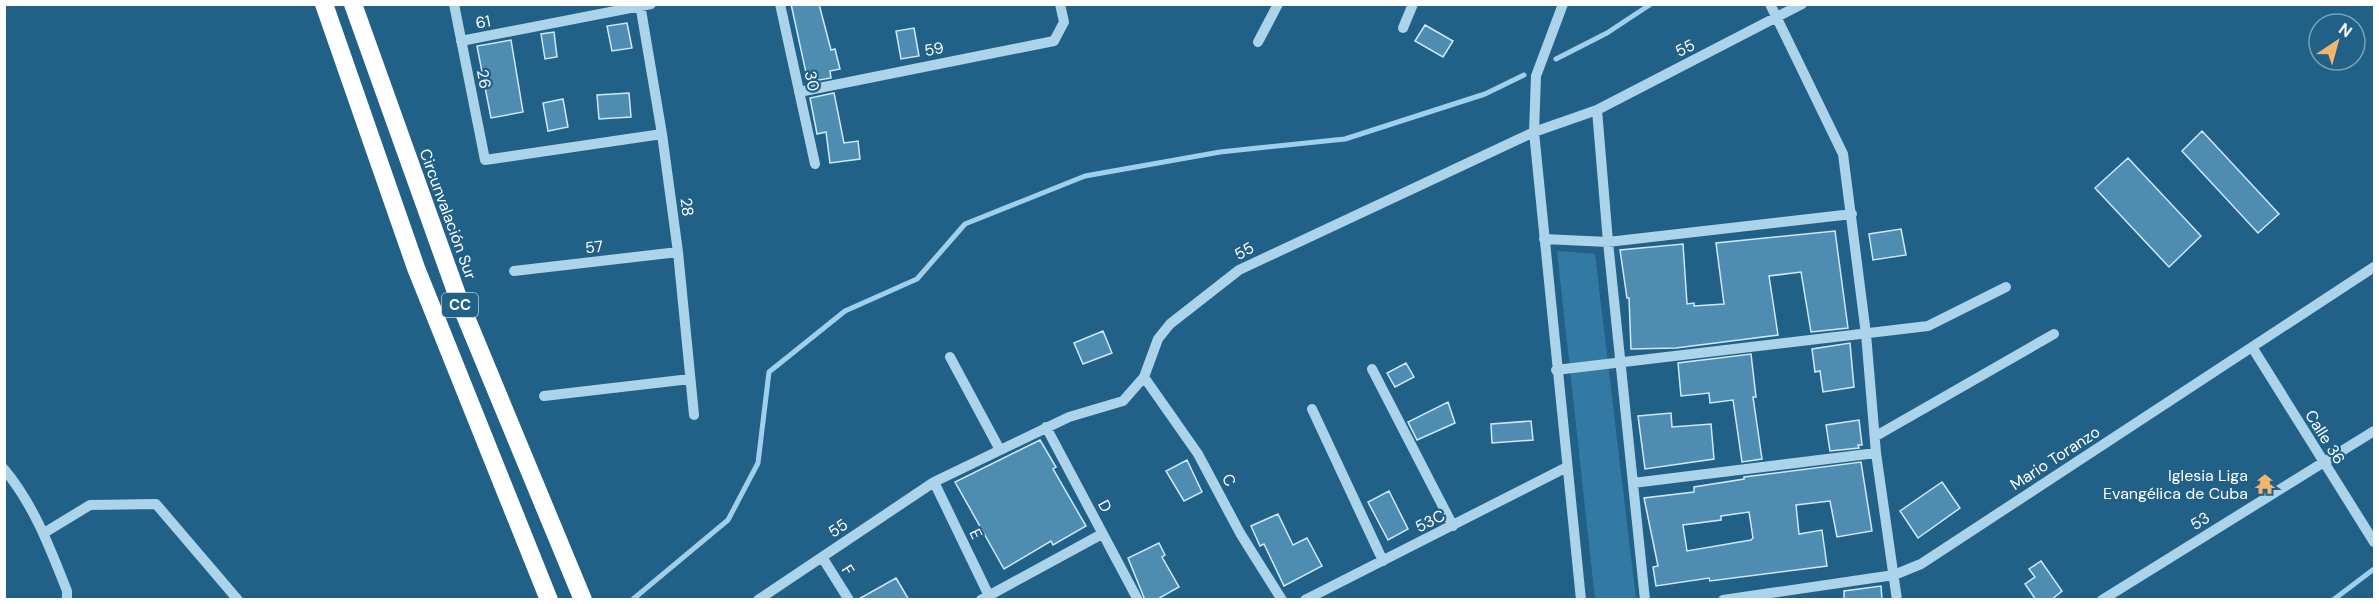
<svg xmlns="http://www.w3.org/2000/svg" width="2379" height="604" font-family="'DM Sans',sans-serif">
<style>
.green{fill:#327aa3}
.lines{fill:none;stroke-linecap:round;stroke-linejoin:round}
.stream{stroke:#9fd0eb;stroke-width:5}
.building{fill:#4e8db1;stroke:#cfe9f7;stroke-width:1.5;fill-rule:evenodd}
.minor{stroke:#abd3ea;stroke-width:10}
.highway{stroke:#fff;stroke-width:18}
.labels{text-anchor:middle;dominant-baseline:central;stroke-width:4.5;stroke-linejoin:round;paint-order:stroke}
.shield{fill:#216087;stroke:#bccfdb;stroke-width:1.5}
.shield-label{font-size:15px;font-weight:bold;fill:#fff}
.street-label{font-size:16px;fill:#fff;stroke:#216087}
.poi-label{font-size:16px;fill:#fff;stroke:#216087;text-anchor:end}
</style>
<rect width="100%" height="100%" fill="#216087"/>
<path class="green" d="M1557,251l38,3 41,345h-41z"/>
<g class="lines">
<path class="stream" d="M1556,59l51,-26 44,-29
M632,600l96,-80 30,-57 11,-91 76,-61 72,-32 48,-55 120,-48 135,-24 125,-13 140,-45 39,-19
M2333,600l41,-31"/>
</g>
<path class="building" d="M791,4h28l12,46 4,-1 5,20 -10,2 1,7 -23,4z
M627,23l5,25 -20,3 -5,-25z
M1425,25l28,16 -10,16 -28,-16z
M914,28l5,28 -18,3 -5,-28z
M554,32l3,25 -12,2 -4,-25z
M511,40l12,72 -32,6 -14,-72z
M629,93l2,24 -32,2 -2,-24z
M834,93l10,50 14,-2 2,18 -30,4 -4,-31 -9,2 -7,-36z
M563,99l5,28 -20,4 -5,-28z
M2202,131l77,83 -21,19 -76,-82z
M2128,158l73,78 -32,31 -74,-79z
M1901,229l5,26 -33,5 -4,-26z
M1835,231l13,97 -37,4 -10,-60 -32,4 9,59 -102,13 -45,1 -2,-51h-2l-7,-48 63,-6 4,60 7,-1v3l30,-2 -8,-61z
M1103,331l9,22 -29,11 -9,-21z
M1850,343l4,44 -31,5 -3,-21 -5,1 -3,-23z
M1751,354l5,43h-3l9,62 -20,3 -9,-62 -23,3 -1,-10 -28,3 -3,-33z
M1406,363l8,14 -19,10 -8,-14z
M1448,402l7,21 -38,17 -9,-18z
M1671,413l1,14 39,-3 3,35 -69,10 -7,-53z
M1859,420l3,25h-4l1,3 -29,3 -4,-26z
M1531,421l2,19 -41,3 -1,-19z
M1040,440l16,27 -3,2 33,57 -33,19 -2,-4 -47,28 -49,-87z
M1187,460l15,32 -18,9 -18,-30z
M1861,462l11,69 -35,6 -7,-36 -34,4 3,29 23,-4 5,36 -117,15 -1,-3 -53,8 -3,-19 5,-1 -14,-68 50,-6v-5l50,-8v-2zM1749,512l4,26 -2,2 -64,11 -4,-26 38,-5v-4z
M1942,482l18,26 -42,30 -18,-27z
M1389,491l19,38 -20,11 -20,-38z
M1278,514l15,31 14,-7 15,28 -38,20 -20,-42 -4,2 -9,-20z
M1159,543l6,12 -3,2 17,30 -23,13h-11l-17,-42z
M2041,561l21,30 -11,9h-15l-11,-16 10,-7 -6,-8z
M896,578l13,22h-52z
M1881,586l1,14h-38v-9z"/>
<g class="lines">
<path class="minor" d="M454,4l31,156 177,-26
M640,4l22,130 16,118 16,163
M780,4l35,160
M1563,4l-27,72 -2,56 47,468
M1770,4l73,150 23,180 10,119 21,147
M1403,28l10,-24
M461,41l190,-37
M1258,42l20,-38
M799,92l255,-51 10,-19 -4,-18
M1597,110l11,132 37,358
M1544,239l64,3 244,-28
M514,271l164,-19
M2252,347l122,195
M950,357l50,93
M1372,369l81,157
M1556,370l372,-44 78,-39
M1144,377l54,77 42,79 42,67
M544,396l146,-17
M1312,409l71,152
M1046,427l92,173
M1876,436l178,-102
M4,469c30,36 46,79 63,122v9
M934,482l57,118
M1633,483l243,-30
M44,533l46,-28 66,-1 82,96
M822,557l27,43
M758,600l176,-118 135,-65 54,-16 21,-24 14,-38 12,-15 69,-54 295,-138 63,-22 205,-106
M981,600l121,-66
M1305,600l262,-133
M1723,600l171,-25 27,-11 453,-297
M2102,600l272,-169"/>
<path class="highway" d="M324,4l92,264 133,332
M353,4l107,299 123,297"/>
</g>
<defs>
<g id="temple-bare" transform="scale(1.62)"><path d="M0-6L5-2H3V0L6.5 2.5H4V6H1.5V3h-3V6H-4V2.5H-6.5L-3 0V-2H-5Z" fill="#f6b56c" stroke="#216087" stroke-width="2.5" paint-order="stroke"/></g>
</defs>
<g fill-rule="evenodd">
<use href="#temple-bare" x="2265" y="484"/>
</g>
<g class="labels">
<rect class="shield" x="442" y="293" width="36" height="24" rx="4.5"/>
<g class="shield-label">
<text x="460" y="305">CC</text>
</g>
<g class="street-label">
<text transform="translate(483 22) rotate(-11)">61</text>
<text transform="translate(1685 48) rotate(-27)">55</text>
<text transform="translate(934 49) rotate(-11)">59</text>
<text transform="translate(484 79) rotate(79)">26</text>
<text transform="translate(812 81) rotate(78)">30</text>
<text transform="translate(687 207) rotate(83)">28</text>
<text transform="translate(448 214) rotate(70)">Circunvalación Sur</text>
<text transform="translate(594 247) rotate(-7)">57</text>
<text transform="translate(1244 251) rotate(-29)">55</text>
<text transform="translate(2325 437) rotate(58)">Calle 36</text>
<text transform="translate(2055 458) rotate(-33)">Mario Toranzo</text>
<text transform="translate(1229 480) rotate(62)">C</text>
<text transform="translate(1105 506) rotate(62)">D</text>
<text transform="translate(1430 521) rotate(-27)">53C</text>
<text transform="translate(2200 521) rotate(-32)">53</text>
<text transform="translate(838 528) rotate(-34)">55</text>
<text transform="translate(976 534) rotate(64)">E</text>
<text transform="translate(848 570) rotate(58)">F</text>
</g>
<g class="poi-label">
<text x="2248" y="475">Iglesia Liga<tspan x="2248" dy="18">Evangélica de Cuba</tspan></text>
</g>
</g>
<rect width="2379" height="604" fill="none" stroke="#ffffff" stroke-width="12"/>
<g transform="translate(2337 42) rotate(36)"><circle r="28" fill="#216087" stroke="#7aa0b7" stroke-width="1.5"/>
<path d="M0-4.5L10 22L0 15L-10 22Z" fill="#f6b56c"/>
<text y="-9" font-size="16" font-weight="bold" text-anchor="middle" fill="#ffffff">N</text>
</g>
</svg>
